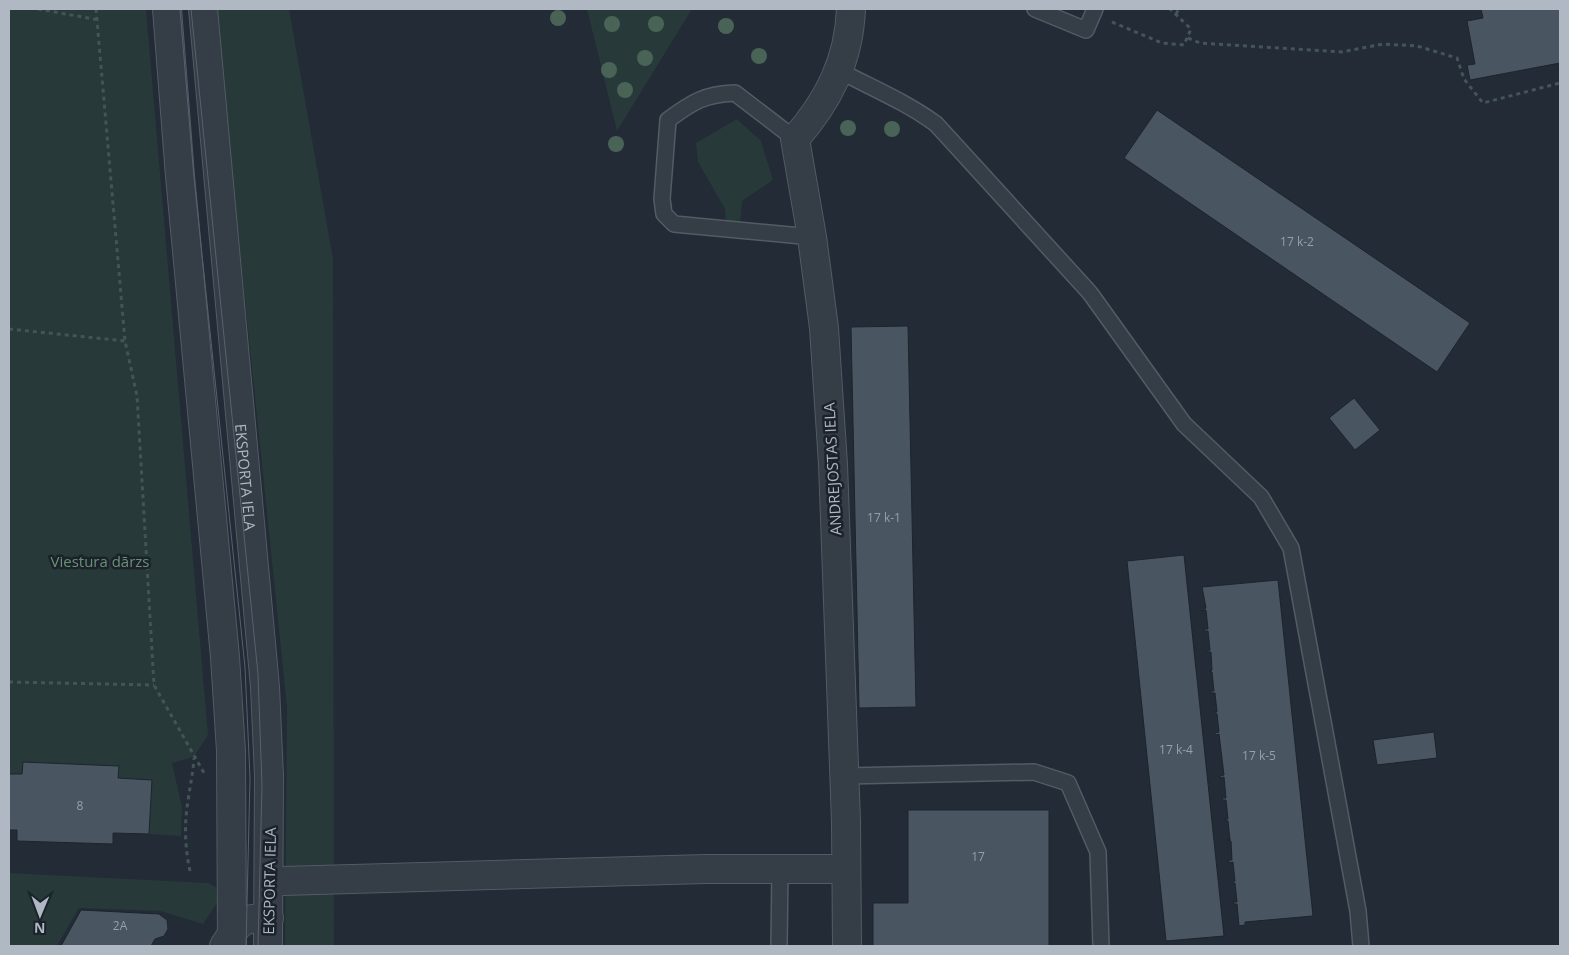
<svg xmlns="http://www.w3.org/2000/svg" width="1569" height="955" font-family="'Open Sans',sans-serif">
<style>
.green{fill:#273939}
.building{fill:#4a5562;stroke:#1d242e}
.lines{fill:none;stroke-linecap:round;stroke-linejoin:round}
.service-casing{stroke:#535b65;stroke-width:18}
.minor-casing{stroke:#535b65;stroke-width:30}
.tertiary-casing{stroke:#535b65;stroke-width:30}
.path{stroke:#445557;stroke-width:3;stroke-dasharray:4 4;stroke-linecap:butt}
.service{stroke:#353d47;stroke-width:15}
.minor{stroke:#353d47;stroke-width:28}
.tertiary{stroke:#353d47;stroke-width:28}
.tram{stroke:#58616e;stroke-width:1}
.tree{fill:#496457}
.labels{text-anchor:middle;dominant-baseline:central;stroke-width:5;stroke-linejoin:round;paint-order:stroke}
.number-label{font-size:12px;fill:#969fab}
.street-label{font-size:15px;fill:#b0b8c3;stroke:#1b222b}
.park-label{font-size:15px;fill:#699272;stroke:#1b222b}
</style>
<rect width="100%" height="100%" fill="#222b36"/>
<path class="green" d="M9,9h137l62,726 -14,22 -22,6 10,44 -1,29 -32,-2 3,-54 -143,-6z
M215,9h74l44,250 1,687h-49l2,-239z
M587,9h105l-75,122z
M737,119l24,22 12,39 -31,21 -2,24 -14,-1 -1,-15 -27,-47 -2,-19z
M9,873l199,10 8,4 1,16 -14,21 -43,-13 -81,-3 -22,38h-48z"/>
<path class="building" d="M1481,9h79v54l-90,17 -3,-15 8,-1 -8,-43 16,-3z
M1157,110l313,213 -33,49 -313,-214z
M908,326l8,381 -57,1 -8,-381z
M1354,398l26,32 -25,20 -26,-32z
M1184,555l40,381 -58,5 -39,-380z
M1278,580l35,336 -68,6v3l-6,1 -2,-22h-3l-1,-2h4l-2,-19h-4l4,-2 -2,-19 -4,1v-3h3l-1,-19 -4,-1h3l-2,-19 -4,-2h4l-2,-19h-3l-1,-2h4l-2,-21 -4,1v-2l4,-1 -5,-41 -3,1 -1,-2 4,-1 -2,-18 -4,-2h4l-2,-19h-4v-2h3l-2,-19 -3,-1 3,-1 -1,-18h-4l3,-2 -2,-19h-3l-1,-2h4l-2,-19 -4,1 4,-3 -4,-21z
M1434,732l3,26 -60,7 -4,-25z
M23,762l96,4 -1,12 34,2 -3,54 -36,-1v11l-96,-3v-11h-8v-56h13z
M908,810h141v136h-176v-43h35z
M81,910l78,4 8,6 1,9 -4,7 -9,3 -4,7h-90z"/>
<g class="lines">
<g class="service-casing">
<path id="service" d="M1035,9l51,21 9,-21
M840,71c32,17 66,31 96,53l154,169 94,131 77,73 30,51 67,363 3,35
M795,139l-60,-46c-30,1 -43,9 -67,27l-6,79 2,15 10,10 138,13
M845,776l189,-4 34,11 30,69 3,94
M779,946l1,-77"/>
</g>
<g class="minor-casing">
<path id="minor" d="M282,881l424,-12h140
M224,946c16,-24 14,-28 45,-28
M847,946l-1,-124 -13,-358 -9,-136 -12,-91 -17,-98c34,-39 54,-79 56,-130"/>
</g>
<g class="tertiary-casing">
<g id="tertiary">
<path d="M167,9l13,167 45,481 6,94 1,195"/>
<path id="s1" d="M203,9l62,678 4,89 -1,170"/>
</g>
</g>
<path class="path" d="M38,9l61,11
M96,9l29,332 12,55 17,289 50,88
M1176,14l3,-5
M1112,22l50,21 22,2 7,-16 -21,-20
M1188,38l12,5 141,9 42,-8 34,2 40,12 7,21 19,24 77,-20
M9,329l116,12
M9,682l145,3
M190,871c-5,-23 -6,-47 -2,-70 2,-15 5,-28 6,-43"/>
<use href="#service" class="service"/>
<use href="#minor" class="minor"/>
<use href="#tertiary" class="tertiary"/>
<path class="tram" d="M180,9l14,169 51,489 5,111 -4,168
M191,9l67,665 4,112 -4,160"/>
</g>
<g class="tree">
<circle cx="558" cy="18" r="8"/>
<circle cx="612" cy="24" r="8"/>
<circle cx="656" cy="24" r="8"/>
<circle cx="726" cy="26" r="8"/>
<circle cx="759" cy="56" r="8"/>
<circle cx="645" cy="58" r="8"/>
<circle cx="609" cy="70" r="8"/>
<circle cx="625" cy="90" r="8"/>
<circle cx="848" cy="128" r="8"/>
<circle cx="892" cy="129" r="8"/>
<circle cx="616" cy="144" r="8"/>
</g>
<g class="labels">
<g class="number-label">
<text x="1297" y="241">17 k-2</text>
<text x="884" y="517">17 k-1</text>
<text x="1176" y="749">17 k-4</text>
<text x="1259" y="755">17 k-5</text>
<text x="80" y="805">8</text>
<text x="978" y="856">17</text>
<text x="120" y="925">2A</text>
</g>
<g class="street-label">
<text transform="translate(832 469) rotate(-93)">ANDREJOSTAS IELA</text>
<text stroke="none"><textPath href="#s1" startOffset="470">EKSPORTA IELA</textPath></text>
<text transform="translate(269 881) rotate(-89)">EKSPORTA IELA</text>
</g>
<g class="park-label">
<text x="100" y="561">Viestura dārzs</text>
</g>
</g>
<rect width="1569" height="955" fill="none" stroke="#b0b8c3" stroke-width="20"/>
<g transform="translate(40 915) rotate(181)" stroke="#1b222b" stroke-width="4" paint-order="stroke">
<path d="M0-4L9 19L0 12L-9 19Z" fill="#b0b8c3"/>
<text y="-8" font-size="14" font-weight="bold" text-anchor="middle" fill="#b0b8c3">N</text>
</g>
</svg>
